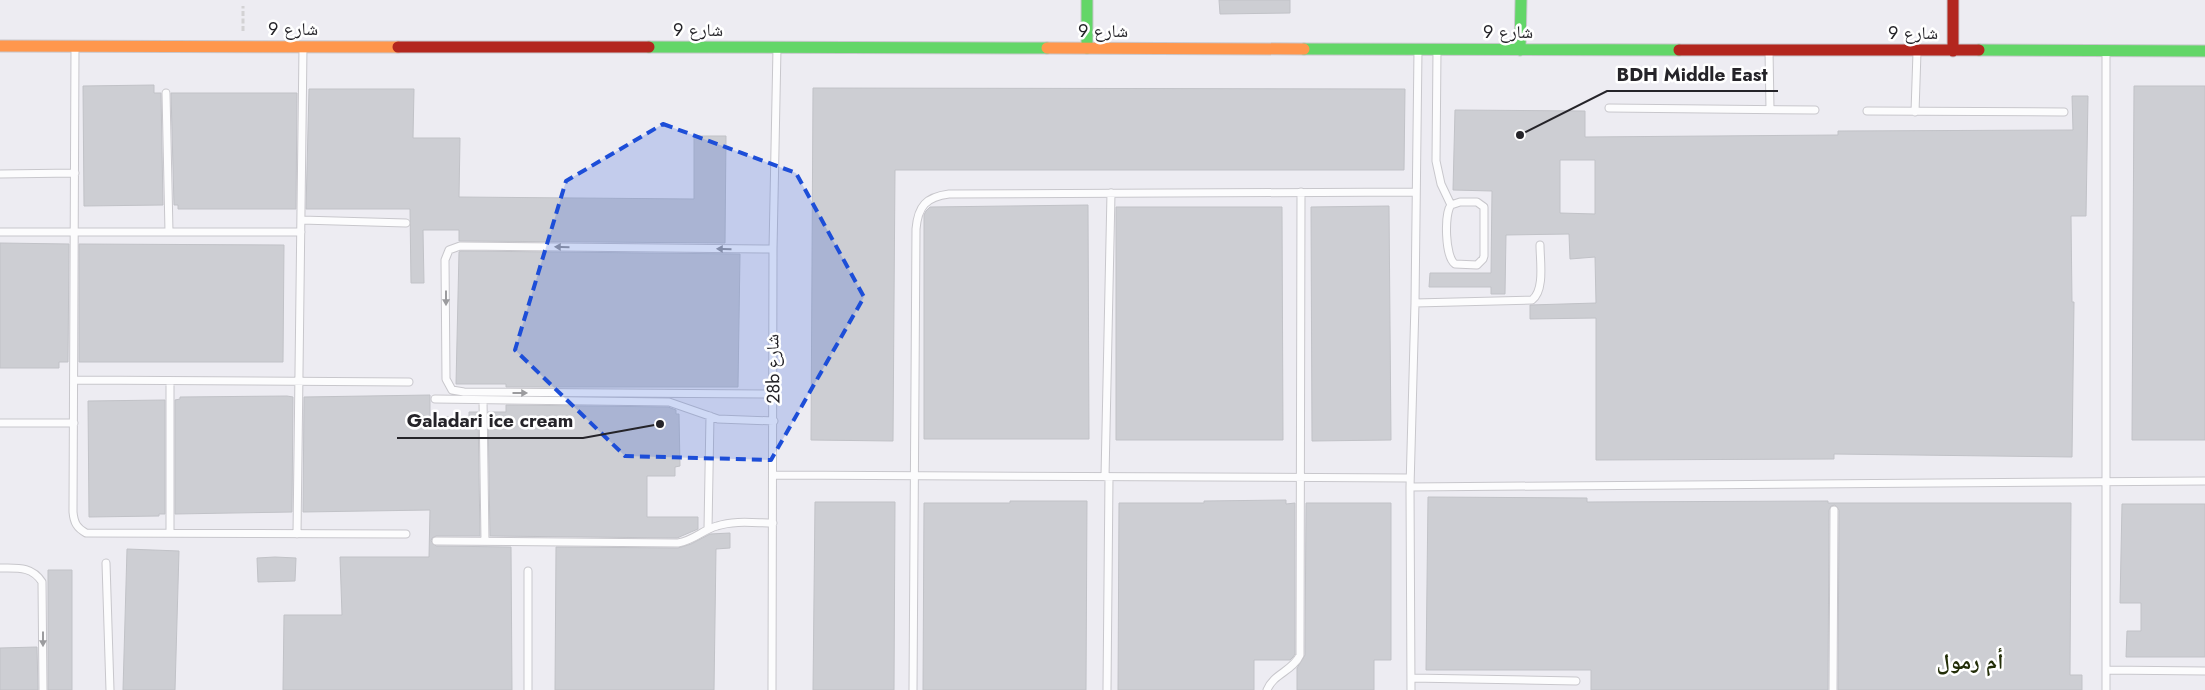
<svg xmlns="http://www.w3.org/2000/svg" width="2205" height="690" font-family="Jost,'Noto Naskh Arabic',sans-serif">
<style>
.building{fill:#cdced3;stroke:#c1c2c7;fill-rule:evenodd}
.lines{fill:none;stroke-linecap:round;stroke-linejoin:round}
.lane-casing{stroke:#c8c7cc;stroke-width:9}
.fast-casing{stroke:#c8c7cc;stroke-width:13}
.slow-casing{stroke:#c8c7cc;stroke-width:13}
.jam-casing{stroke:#c8c7cc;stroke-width:13}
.path{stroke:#d3d2d4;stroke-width:3;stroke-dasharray:5 2.5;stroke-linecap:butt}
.lane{stroke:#fcfcfd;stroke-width:7}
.fast{stroke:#63d668;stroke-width:11}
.slow{stroke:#ff974d;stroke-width:11}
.jam{stroke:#b3261e;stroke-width:11}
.oneway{fill:#9b9b9e}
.marked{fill:#1d4ed8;fill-opacity:0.2;stroke:#1d4ed8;stroke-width:4;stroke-dasharray:10 6;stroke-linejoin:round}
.labels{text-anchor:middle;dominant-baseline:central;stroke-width:5;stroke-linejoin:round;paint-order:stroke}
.street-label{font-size:18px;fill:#252429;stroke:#fff}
.district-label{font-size:22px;font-weight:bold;fill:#232e08;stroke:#fff}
.leader{fill:none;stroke:#252429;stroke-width:2}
.callout-dot{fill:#252429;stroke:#fff;stroke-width:2}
.callout-label{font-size:19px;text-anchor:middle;font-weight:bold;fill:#252429;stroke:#fff;stroke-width:5;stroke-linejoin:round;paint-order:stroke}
</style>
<rect width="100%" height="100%" fill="#edecf2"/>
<path class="building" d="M1219,0h71v13l-70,1z
M154,85v8h7l2,112 -79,1 -1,-120z
M2134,86h71v354h-73z
M813,88l592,1 -1,81h-509l-2,271 -82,-1z
M309,89h105l-1,49h47l-1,59 235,2v-63h32l-1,107 -266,-2v-11h-36l1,53h-13l-1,-74h-104z
M171,93h126l-1,116h-118v-4h-4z
M2072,96h16l-2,120h-15l1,86h2l-2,155 -238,-3v5l-238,1v-142l-66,1v-14l66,-2 -1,-46 -25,2 -1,-25 -63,1 -1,59h-14v-7h-62l1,-14h61l1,-82 -39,-1 2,-80 130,1v26l253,-2v-4l235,-1zM1560,160h35v54l-35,-1z
M1088,205l1,234h-165v-224l2,-4 4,-4z
M1389,206l2,234 -79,1 -1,-234z
M1116,207h166l1,233h-167z
M0,243l69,1 -1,118h-9v6h-59z
M79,244l205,1 -1,117h-204z
M461,251l279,3 -2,133h-232v-3h-50l3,-132z
M430,395v22h39v-5h9l2,124h-44l-4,2 -1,3 5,5 75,1 1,143h-229l1,-75h58l-2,-58h89l1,-47 -127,2 1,-115z
M287,396l6,1 -1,115 -117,2v-114l5,-1v-2z
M165,400v114h-6v2l-70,1 -1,-116z
M506,405l162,2 8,3v4h3l1,52 -5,1v9h-28v41h51v12l-21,9 -187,-2 -2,-124h18z
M1428,497l159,1v4l241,-1v2h243l-1,172h12v15h-244l1,-180 -4,-5 -4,1 -2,4 -1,180h-237v-20h-165z
M1286,500v4l9,-1v151l-2,3 -3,3h-36v30h-136l1,-187h85v-2z
M1010,501h77l-1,189h-163l1,-187h86z
M815,502h80l-1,188h-81z
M1306,503h85v157h-17v30h-77v-22l8,-13z
M2122,504h83v153h-79l1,-26h14v-28h-21z
M730,533v15l-14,1 -2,141h-159l1,-143 122,1 13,-4 19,-10z
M127,549l52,2 -4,139h-52z
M275,557l21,1 -1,23 -37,1 -1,-24z
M48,570h24v120h-24z
M37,647l1,43h-38v-42z"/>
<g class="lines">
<g class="lane-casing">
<path id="lane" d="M75,47l-2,465c1,11 4,16 13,21l320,1
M1769,50l1,59
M1437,51l-1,110 5,23 10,21
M2106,51v639
M166,93l3,139
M1609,108l206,2
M1867,111l197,1
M1915,112l2,-60
M0,174l75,-1
M1460,202h17l7,5v49l-1,3 -6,6 -22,-1c-10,-7 -11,-50 -4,-59z
M301,220l105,3
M0,232h301
M1415,303l117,-3c13,-10 8,-39 8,-55
M74,380l335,2
M170,381v152
M772,394l-308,-2 -12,-2 -6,-11 -1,-119 4,-10 11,-4 313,3
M435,399l234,3 49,17 56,2
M483,400l2,141
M0,423h74
M774,475l636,3
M1105,477l6,-284
M1410,487l795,-6
M708,529l2,-113
M297,534l6,-487
M436,541l242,2c17,-3 24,-13 39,-17 18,-6 38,-3 56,-3
M106,563l4,127
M0,568c17,0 32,-2 42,14l1,108
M528,571v119
M2106,670l99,1
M1411,678l165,3
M772,690l1,-441 4,-201
M913,690l3,-461c2,-23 10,-32 33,-35l467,-2
M1107,690l2,-213
M1267,690c6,-16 26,-19 33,-35l1,-463
M1411,690l-1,-203 5,-184 3,-253
M1833,690l1,-180"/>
</g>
<g class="fast-casing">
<path id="fast" d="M1087,0v48
M649,47l398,1
M1304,49l375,1
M1520,50l1,-50
M1979,50l226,1"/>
</g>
<g class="slow-casing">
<path id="slow" d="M0,46l398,1
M1047,48l257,1"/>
</g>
<g class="jam-casing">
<path id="jam" d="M1953,0v51
M398,47h251
M1679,50h300"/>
</g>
<path class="path" d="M243,31v-25"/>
<use href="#lane" class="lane"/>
<use href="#fast" class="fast"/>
<use href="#slow" class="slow"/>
<use href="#jam" class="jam"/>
</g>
<defs><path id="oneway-solid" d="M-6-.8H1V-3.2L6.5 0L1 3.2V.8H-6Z" transform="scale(1.25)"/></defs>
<g class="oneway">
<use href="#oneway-solid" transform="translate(562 247) rotate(-179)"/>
<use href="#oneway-solid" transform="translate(724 249) rotate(-179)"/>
<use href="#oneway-solid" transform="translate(446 298) rotate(90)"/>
<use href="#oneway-solid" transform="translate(520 393)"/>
<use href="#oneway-solid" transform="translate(43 639) rotate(90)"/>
</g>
<path class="marked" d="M663,124l133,49 68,124 -93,163 -146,-4 -110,-106 51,-169z"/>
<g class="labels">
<g class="street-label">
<text x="293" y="29">شارع 9</text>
<text x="698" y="30">شارع 9</text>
<text x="1103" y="31">شارع 9</text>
<text x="1508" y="32">شارع 9</text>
<text x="1913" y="33">شارع 9</text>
<text transform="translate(773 369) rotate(-91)">28b شارع</text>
</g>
<g class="district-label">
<text x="1970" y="661">أم رمول</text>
</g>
</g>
<path class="leader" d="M1520 135L1607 91H1778M660 424L583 438H397"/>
<g class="callout-dot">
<circle cx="1520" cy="135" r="5"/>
<circle cx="660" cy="424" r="5"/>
</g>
<g class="callout-label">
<text x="1692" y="81">BDH Middle East</text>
<text x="490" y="427">Galadari ice cream</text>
</g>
</svg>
